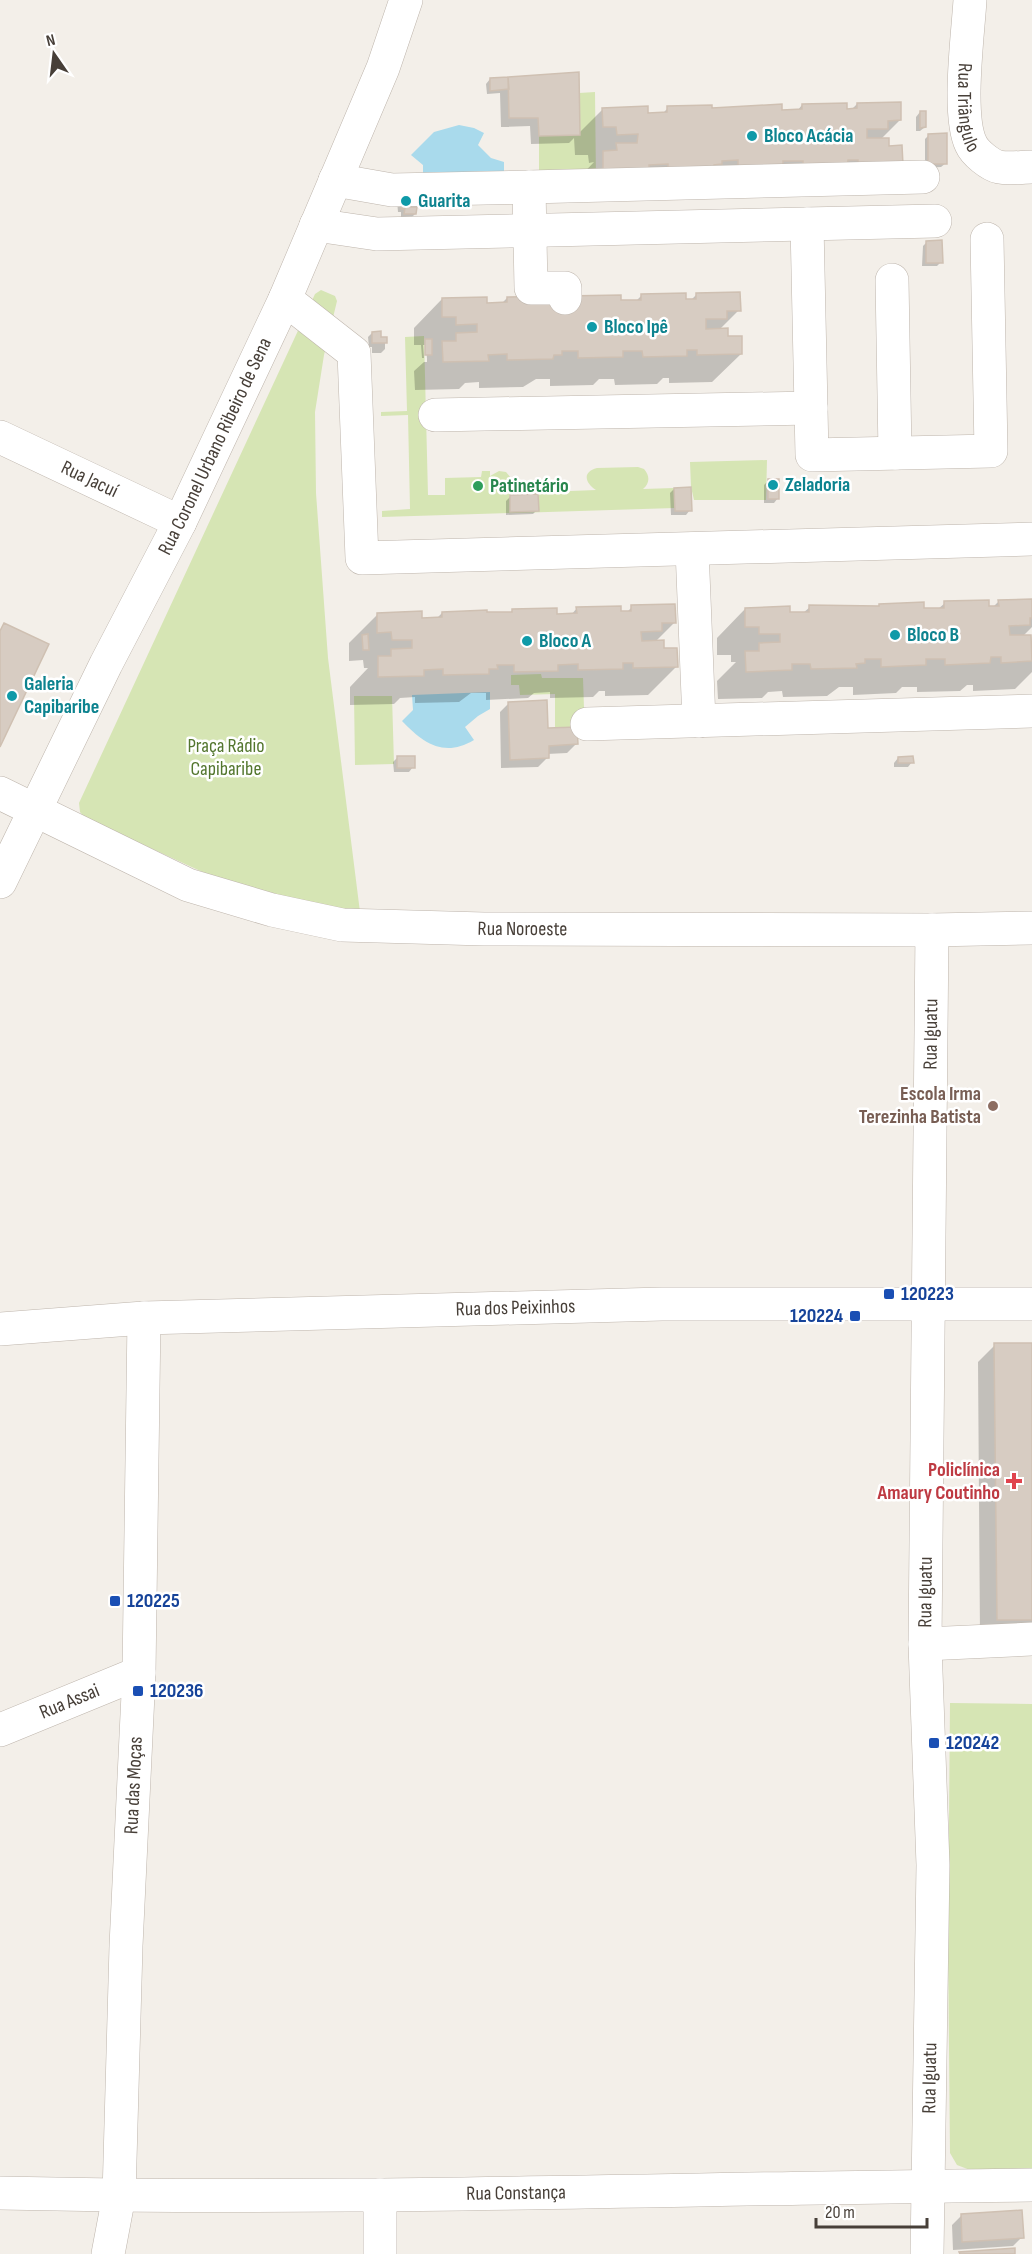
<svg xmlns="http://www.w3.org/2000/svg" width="1032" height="2254" font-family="'Sofia Sans Condensed',sans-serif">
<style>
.green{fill:#d6e5b4}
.water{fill:#a9daec}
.shadow{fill:#0003}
.building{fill:#d7ccc2;stroke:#cfc0b2;stroke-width:1.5}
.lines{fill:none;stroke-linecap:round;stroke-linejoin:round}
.minor-casing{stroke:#beb5ac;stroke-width:34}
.minor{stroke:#fff;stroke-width:33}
.culture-dot{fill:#0f9aa8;stroke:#fff;stroke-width:2}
.leisure-dot{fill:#2e9e5b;stroke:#fff;stroke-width:2}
.education-dot{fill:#8d6e63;stroke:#fff;stroke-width:2}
.transit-dot{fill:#1a4fb4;stroke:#fff;stroke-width:2}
.health-dot{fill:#e0444e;stroke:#fff;stroke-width:2}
.labels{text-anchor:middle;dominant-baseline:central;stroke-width:5;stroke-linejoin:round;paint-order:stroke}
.street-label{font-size:20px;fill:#473f38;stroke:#fff}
.culture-label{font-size:20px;font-weight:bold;fill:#0d838f;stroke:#fff;text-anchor:start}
.leisure-label{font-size:20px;font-weight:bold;fill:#27864d;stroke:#fff;text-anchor:start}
.park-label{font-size:20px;fill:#53762e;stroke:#fff}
.education-label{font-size:20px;font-weight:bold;fill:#785e54;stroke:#fff;text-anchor:end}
.transit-label{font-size:20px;font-weight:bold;fill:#164399;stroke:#fff;text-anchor:start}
.health-label{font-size:20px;font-weight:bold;fill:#be3a42;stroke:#fff;text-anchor:end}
</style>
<rect width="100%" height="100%" fill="#f3efe9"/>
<path class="green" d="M595,92l1,90 -57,2v-48l40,-43z
M321,290l14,6 2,5 -13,54 -9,57 1,81 12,165 32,254 -127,-26 -148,-68 -5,-6 -1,-9 236,-509z
M424,336l4,159h17v-17l36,-1 1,-6h8v5l9,-5 7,1 5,6 1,15h8l76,-3c-10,-6 -15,-18 1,-22l41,-1 6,2c6,7 6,14 -1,20l31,-1 1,20 -293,9v-6l28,-2 -2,-94 -27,1v-4l26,-1 -2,-74z
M767,460l-1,40h-72l-3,-13 -1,-25z
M541,674l1,4h41l1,30 -4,1v18l-25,1v-34l-35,1 -1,-10h-8v-10z
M354,696h38l2,68 -39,1z
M950,1703l82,1v468l-62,-2 -13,-5 -7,-12 -2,-211z"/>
<path class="water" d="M459,125l15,3 10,5 -6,12 13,13 13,4v18l-81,1v-16l-12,-10 23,-23z
M490,692v17l-12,7 -13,11 9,13c-30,18 -51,3 -72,-19l11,-11 -1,-15z"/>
<path class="shadow" d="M490,79h17l71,55 25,-25 44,5h15l6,-6 129,3 5,-6 44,5h5l6,-6 43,16 -20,20 21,24 -326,18 19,-20 -5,1 -1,-8h-13l-1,-17 -5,5 -38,1 -1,-18 -29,1 -1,-34 -13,1 -1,-10z
M920,112l5,15 -5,4h-4v-14z
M929,135l17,28 -5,4 -16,1v-29z
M397,201l12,8 6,5 -4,4h-10v-6h-3z
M927,242l14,20 -4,4h-15l1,-20z
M697,294l42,16 -20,20 22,24 -29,28 -43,1v-5h-6l-6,6 -42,1 -1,-6h-15l-6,6 -43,1v-7h-14l-13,8 -44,1v-6l-14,1 -6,6 -44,1 -1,-19 10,-9h3v-3l-1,-14h-3l1,13h-2l-1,-13h-7v-17l28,-29 44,5h15l6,-6 129,3 6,-6 43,6 6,-1z
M372,333l8,6 5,-1v11l-4,4h-9v-6h-3l-1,-10z
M768,481l10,17 -4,5h-10v-18z
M674,489l16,21 -4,5h-15l-1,-22z
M510,497l27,13 -4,4 -27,1v-14z
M1032,600v27l-10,10 10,7v28l-17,17 -42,2v-6h-6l-7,6 -43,1v-5h-15l-6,6 -43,2v-8h-14l-12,9 -44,1 -1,-6 -14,1 -6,6 -44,1 -1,-18 19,-19h-5v-7h-14v-17l28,-29 44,5 14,-1 7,-6 128,2 7,-6 48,4 6,-6z
M632,607l43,15 -20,20 21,25 -28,28 -43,1v-5h-6l-6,6 -43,1v-6l-16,1 -6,5 -42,2v-7h-15l-12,9 -44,1v-6l-15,1 -6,6 -44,1v-18l18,-19h-4l-1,-8 -14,1v-18l28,-28 44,4h15l6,-6h68l2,-2 59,4 6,-7 49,5z
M509,703l38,27 29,14 -9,9 -20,1v4l-9,9 -37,1 -1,-56z
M397,758l16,9 -4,5h-15l-1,-10z
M898,758l14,4 -4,5h-14v-4z
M995,1345h37v291h-52l-2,-274z
M961,2216l61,21 -9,9 -60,4 -1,-25z"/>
<path class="building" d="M579,72l1,63 -41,1 -1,-18h-29l-1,-41z
M508,77l1,12 -19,2v-13z
M901,102v18l-13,1v8h-21v9h22v8l13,-1 1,20h-45v-5h-10l-1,6 -44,1v-6h-20v6l-45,1v-8l-16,1v3l-8,1v4l-46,1v-6l-19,1v6h-46v-20l14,-1 -1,-7h21l1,-9 -21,1 -1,-8h-13l-1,-19 46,-2v7l19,-1v-6l45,-1v3l70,-4v6l20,-1v-5l45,-1v6l10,-1v-5z
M920,111h6v16l-6,1z
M947,133v31h-19v-30z
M401,195h10v12h6l-1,7h-12l1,-6 -4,1z
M942,240l1,23h-17v-22z
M740,292l1,19h-14v8h-21v10l22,-1v8h14v18l-45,1v-5h-10v6l-44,1 -1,-6h-19v6l-45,1v-7h-16v4h-8l-1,4 -46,1v-6l-19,1 1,6 -46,1 -1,-21h14v-8l21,-1v-8l-21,1v-8h-14v-19l45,-1v6l20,-1v-5l114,-2v5h20v-6l45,-1v6h10v-6z
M381,331v6h6v6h-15v-11z
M425,339h7v16h-7z
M768,479h11v20h-11z
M691,487l1,24h-17l-1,-23z
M538,494l1,17 -29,1v-17z
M1032,599v19h-2v7l-21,1 1,9h21l1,26 -31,2v-6h-10l-1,6 -45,2v-6h-19v6l-45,2v-8h-16v4l-9,1 1,4 -46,1 -1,-5h-18v6l-46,2 -1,-21h14v-8l21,-1v-8h-21v-7h-14v-19l45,-2v6h19v-7l70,1v-2l45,-2v6h20v-7l45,-1v6h10l-1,-6z
M675,604l1,19h-14v8l-21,1 1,9 22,-1v8h13l1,19 -45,1v-5h-10v6l-45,1v-6l-20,1v6l-44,1v-7h-17l1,4h-9v5l-46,1v-6l-19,1v6l-46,1v-21h13v-7l21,-1v-8h-20l-1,-8 -14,1v-20l45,-2v7l20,-1v-5l45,-2v2h25v-3l45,-1v6l20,-1 -1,-6 45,-1v5h10v-6z
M4,623l45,21 -49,103v-116z
M368,634l1,16h-6l-1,-15z
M547,700l1,28 29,-1 1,17 -29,2v12l-39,2 -2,-58z
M397,756h18v12h-18z
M913,756l1,7h-16v-6z
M994,1343h38v277h-35z
M1022,2210l2,28 -62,4 -1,-28z
M1015,2248v6h-55l-1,-2z"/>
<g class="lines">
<g class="minor-casing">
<g id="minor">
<path id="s1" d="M970,0c-2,34 -13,115 1,144 4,9 19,21 28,23 10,2 23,0 33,0"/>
<path d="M335,180l57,10 137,-3 2,101h34v10"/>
<path d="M529,187l394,-10"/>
<path d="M807,224l5,231 179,-4 -4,-212"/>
<path d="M316,225l61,9 558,-13"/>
<path d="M892,280l3,173"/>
<path d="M285,299l69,54 8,205 670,-19"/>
<path d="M435,415l376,-7"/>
<path id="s2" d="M0,437l180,85"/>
<path d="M692,549l7,172"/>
<path d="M587,724l445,-13"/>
<path id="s3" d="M0,793l188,92 84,25 70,15 142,4 448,1 100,-2"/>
<path id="s4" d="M0,882l106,-218 74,-142 105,-223 98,-231 23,-68"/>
<path id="s5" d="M0,1329l144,-11 518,-14h370"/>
<path d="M925,1644l107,-5"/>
<path id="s6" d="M0,1730l139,-57"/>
<path id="s7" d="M0,2193c344,8 688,-5 1032,-8"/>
<path id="s8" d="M108,2254l11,-58 7,-250 13,-273 5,-355"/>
<path d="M380,2254v-59"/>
<path id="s9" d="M927,2254l6,-389 -8,-221 7,-714"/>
</g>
</g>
<use href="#minor" class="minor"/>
</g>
<g class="culture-dot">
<circle cx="752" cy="136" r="6"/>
<circle cx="406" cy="201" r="6"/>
<circle cx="592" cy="327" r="6"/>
<circle cx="773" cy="485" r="6"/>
<circle cx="895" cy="635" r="6"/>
<circle cx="527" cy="641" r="6"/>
<circle cx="12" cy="696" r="6"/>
</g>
<circle class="leisure-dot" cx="478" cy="486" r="6"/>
<circle class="education-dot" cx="993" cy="1106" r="6"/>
<g class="transit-dot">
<rect x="883" y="1288" width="12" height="12" rx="3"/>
<rect x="849" y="1310" width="12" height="12" rx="3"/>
<rect x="109" y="1595" width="12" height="12" rx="3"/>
<rect x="132" y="1685" width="12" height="12" rx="3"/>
<rect x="928" y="1737" width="12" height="12" rx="3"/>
</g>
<path class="health-dot" d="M1011 1472h6v6h6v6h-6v6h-6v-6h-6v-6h6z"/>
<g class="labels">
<g class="street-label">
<text stroke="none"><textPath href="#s1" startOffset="108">Rua Triângulo</textPath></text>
<text stroke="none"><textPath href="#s4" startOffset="486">Rua Coronel Urbano Ribeiro de Sena</textPath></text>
<text stroke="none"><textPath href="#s2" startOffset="99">Rua Jacuí</textPath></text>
<text stroke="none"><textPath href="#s3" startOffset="549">Rua Noroeste</textPath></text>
<text stroke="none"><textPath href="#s9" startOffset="1220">Rua Iguatu</textPath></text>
<text stroke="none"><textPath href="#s5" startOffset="516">Rua dos Peixinhos</textPath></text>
<text stroke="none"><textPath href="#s9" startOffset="662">Rua Iguatu</textPath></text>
<text stroke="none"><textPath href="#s6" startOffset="75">Rua Assai</textPath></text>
<text stroke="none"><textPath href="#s8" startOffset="470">Rua das Moças</textPath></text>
<text stroke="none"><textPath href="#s9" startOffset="176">Rua Iguatu</textPath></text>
<text stroke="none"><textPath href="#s7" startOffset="516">Rua Constança</textPath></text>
</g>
<g class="culture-label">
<text x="764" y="136">Bloco Acácia</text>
<text x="418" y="201">Guarita</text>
<text x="604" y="327">Bloco Ipê</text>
<text x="785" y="485">Zeladoria</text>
<text x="907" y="635">Bloco B</text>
<text x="539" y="641">Bloco A</text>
<text x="24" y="684">Galeria<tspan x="24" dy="23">Capibaribe</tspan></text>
</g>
<g class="leisure-label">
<text x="490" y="486">Patinetário</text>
</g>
<g class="park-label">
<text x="226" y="746">Praça Rádio<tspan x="226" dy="23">Capibaribe</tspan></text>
</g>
<g class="education-label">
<text x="981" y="1094">Escola Irma<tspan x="981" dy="23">Terezinha Batista</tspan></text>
</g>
<g class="transit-label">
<text x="901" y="1294">120223</text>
<text x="843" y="1316" text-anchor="end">120224</text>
<text x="127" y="1601">120225</text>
<text x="150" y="1691">120236</text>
<text x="946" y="1743">120242</text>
</g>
<g class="health-label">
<text x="1000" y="1470">Policlínica<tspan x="1000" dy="23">Amaury Coutinho</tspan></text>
</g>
</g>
<g transform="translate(54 54) rotate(346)" stroke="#ffffff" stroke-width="4.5" paint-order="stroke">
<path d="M0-4.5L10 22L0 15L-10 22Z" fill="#473f38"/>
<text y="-9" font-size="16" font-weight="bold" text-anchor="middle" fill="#473f38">N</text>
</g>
<path d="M816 2218v9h111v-9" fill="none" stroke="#473f38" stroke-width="3"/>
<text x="825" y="2218" font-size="18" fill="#473f38" stroke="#ffffff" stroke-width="4.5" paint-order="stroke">20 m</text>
</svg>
